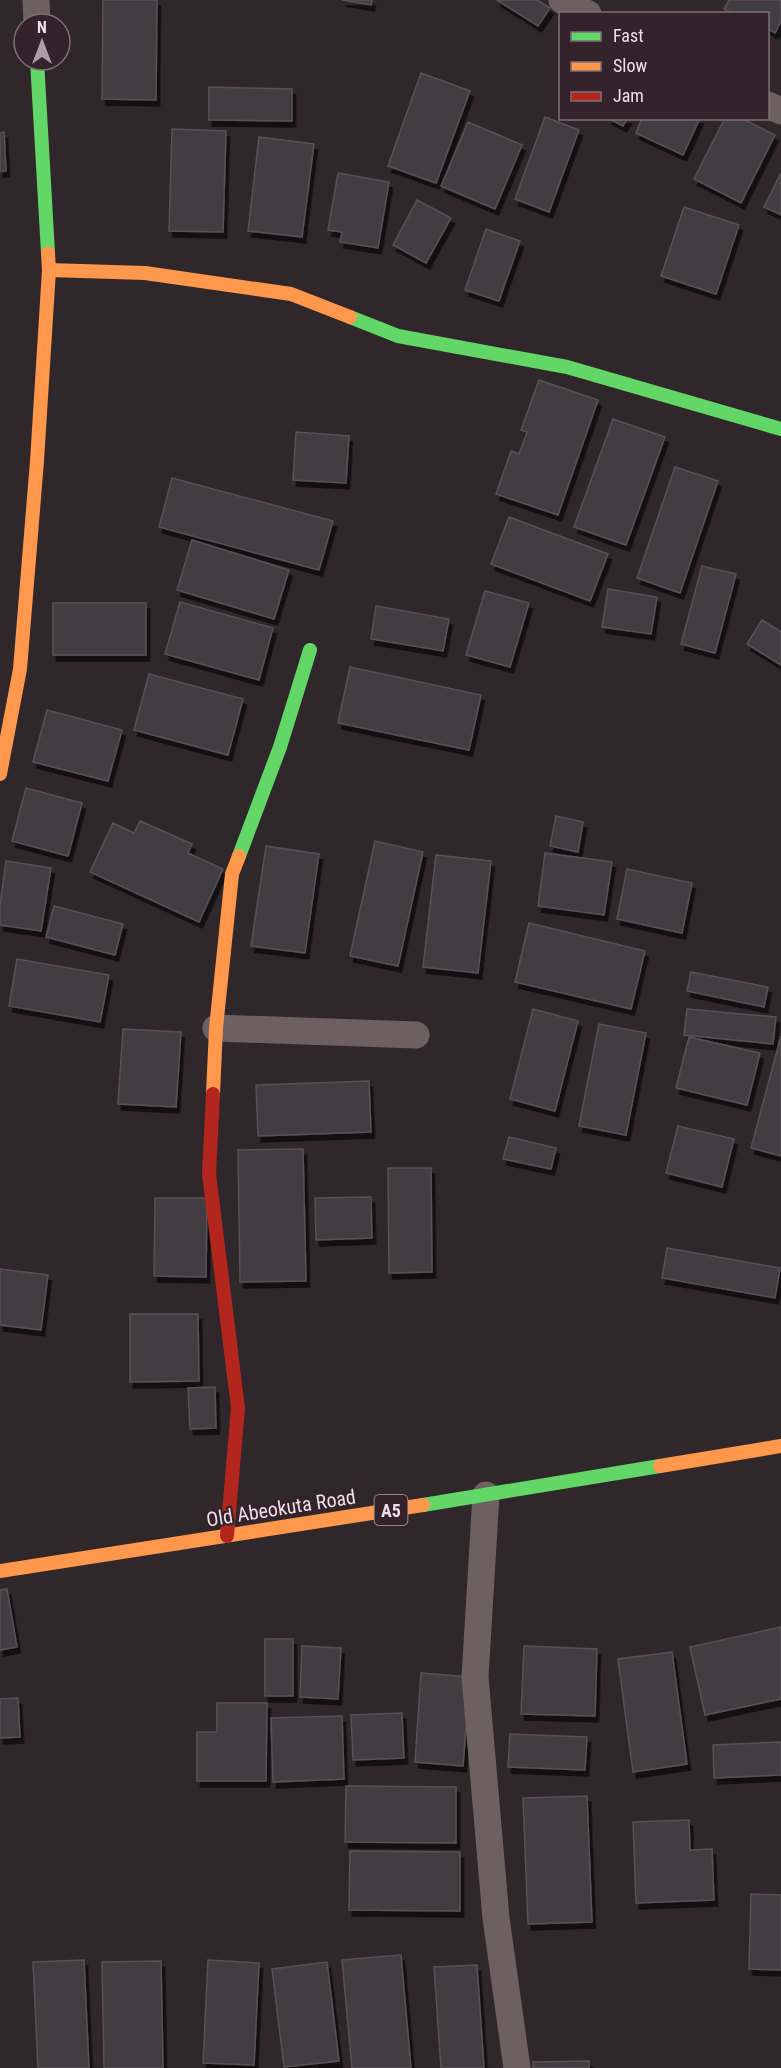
<svg xmlns="http://www.w3.org/2000/svg" width="781" height="2068" font-family="'Roboto Condensed',sans-serif">
<style>
.building{fill:#433d41;stroke:#585155;stroke-width:1.5;filter:url(#shadow)}
.lines{fill:none;stroke-linecap:round;stroke-linejoin:round}
.street{stroke:#6d6061;stroke-width:27}
.fast{stroke:#63d668;stroke-width:14}
.slow{stroke:#ff974d;stroke-width:14}
.jam{stroke:#b3261e;stroke-width:14}
.labels{text-anchor:middle;dominant-baseline:central;stroke-width:4.5;stroke-linejoin:round;paint-order:stroke}
.shield{fill:#34232a;stroke:#b5a7ad;stroke-width:1.5}
.shield-label{font-size:18px;font-weight:bold;fill:#ece0e5}
.street-label{font-size:20px;fill:#ece0e5;stroke:#34232a}
</style>
<defs>
<filter id="shadow"><feDropShadow dx="3.5" dy="6" stdDeviation="0" flood-color="#0009"/></filter>
</defs>
<rect width="100%" height="100%" fill="#30272b"/>
<path class="building" d="M103,0h54l-1,100 -54,-1z
M342,0h30l-1,5z
M497,0h40l13,8 -12,18z
M729,0h52v21l-6,12 -7,-4v-15h-34l-10,-5z
M421,73l49,18 -34,92 -48,-17z
M209,87l83,2v32l-83,-1z
M545,117l34,13 -30,82 -34,-13z
M608,118h20l-5,8z
M642,118h58l-17,37 -47,-22z
M725,118h16l34,17 -34,68 -47,-24z
M468,122l54,23 -27,64 -54,-23z
M172,129l54,2 -3,101 -54,-1z
M4,132l2,39h-6v-38z
M259,137l55,7 -12,93 -54,-6z
M338,173l51,9 -11,66 -38,-6 2,-10 -14,-2z
M781,173v42l-17,-8z
M417,200l34,18 -25,45 -33,-18z
M684,207l55,18 -23,69 -55,-18z
M486,229l34,12 -21,60 -34,-11z
M539,380l59,20 -40,115 -62,-21 15,-43 8,3 8,-22 -6,-2z
M613,419l52,18 -39,108 -52,-18z
M296,432l53,4 -3,47 -53,-3z
M675,467l43,14 -38,112 -43,-15z
M172,478l161,43 -14,49 -160,-43z
M509,517l99,37 -18,47 -99,-37z
M192,540l97,30 -15,49 -97,-29z
M702,566l34,8 -21,79 -34,-9z
M608,589l49,8 -6,37 -49,-7z
M485,591l44,12 -19,64 -44,-12z
M180,602l93,26 -14,52 -94,-26z
M53,603h93v52h-93z
M376,606l73,13 -6,32 -72,-12z
M762,620l19,12v33l-34,-21z
M350,667l131,28 -12,55 -131,-27z
M149,674l94,25 -15,56 -94,-25z
M47,710l75,20 -14,51 -75,-19z
M26,788l56,15 -14,53 -56,-15z
M556,816l27,6 -5,30 -28,-6z
M140,821l52,23 -4,9 35,16 -24,53 -109,-50 23,-49 21,10z
M375,841l48,11 -25,114 -48,-10z
M266,846l53,8 -14,99 -54,-7z
M545,853l67,9 -8,53 -66,-9z
M436,855l55,6 -13,112 -55,-6z
M6,861l45,7 -10,63 -41,-6v-20z
M627,869l65,14 -10,50 -65,-14z
M54,906l69,18 -8,31 -69,-18z
M529,923l116,28 -14,58 -116,-27z
M17,959l92,16 -9,47 -91,-16z
M691,972l77,15 -4,20 -77,-16z
M533,1009l45,12 -23,90 -45,-12z
M687,1009l89,8 -3,27 -89,-9z
M599,1024l47,9 -20,102 -47,-9z
M123,1029l58,3 -5,75 -58,-3z
M781,1036v120l-30,-8z
M689,1037l71,16 -13,52 -71,-17z
M369,1081l2,51 -113,4 -2,-51z
M678,1126l56,13 -12,48 -56,-14z
M509,1137l47,11 -5,21 -48,-10z
M303,1149l3,132 -66,1 -2,-132z
M388,1168h43l1,104 -43,1z
M371,1197l1,41 -56,2 -1,-42z
M155,1198h52l-1,79 -52,-1z
M667,1248l113,20 -5,30 -113,-20z
M0,1269l48,6 -7,55 -41,-5z
M130,1314h68l1,67 -69,1z
M215,1387l1,41 -26,1 -2,-41z
M7,1589l10,58 -17,3v-60z
M781,1627v72l-76,16 -15,-68z
M265,1639h28v57h-28z
M302,1646l39,2 -3,51 -38,-2z
M524,1646l73,3 -2,67 -74,-2z
M672,1652l15,112 -54,8 -15,-113z
M421,1673l49,4 -7,89 -48,-4z
M18,1698l2,39 -20,1v-39z
M217,1703h50l-1,78h-69v-49h20z
M402,1713l2,45 -51,2 -2,-45z
M342,1716l2,63 -71,3 -2,-64z
M510,1734l77,3 -2,33 -77,-3z
M781,1742v33l-67,3 -1,-33z
M346,1786l110,1v56l-111,-1z
M587,1796l5,126 -64,2 -5,-126z
M689,1820l1,30 22,-1 2,51 -78,3 -3,-81z
M350,1851l110,1v59l-111,-1z
M751,1894l30,1v75l-32,-1z
M401,1955l10,113h-59l-10,-108z
M84,1960l5,108h-51l-5,-106z
M208,1960l51,3 -5,102 -51,-2z
M161,1961l2,107h-59l-2,-106z
M327,1962l12,99 -55,6 -12,-98z
M477,1965l7,103h-43l-7,-101z
M589,2061v7h-56v-6z"/>
<g class="lines">
<path class="street" d="M36,0l1,24
M562,0l26,14
M768,105l13,6
M216,1028l200,7
M486,1495l-11,182 21,241 21,150"/>
<path class="fast" d="M37,60l11,193
M350,317l48,19 169,31 214,62
M239,856l41,-109 30,-97
M423,1505l237,-39"/>
<path class="slow" d="M49,270l96,3 146,21 59,23
M0,774l20,-105 17,-208 12,-191 -1,-17
M213,1094l3,-66 16,-154 7,-18
M660,1466l121,-20
M0,1571l423,-66"/>
<path class="jam" d="M213,1094l-4,80 29,234 -11,128"/>
</g>
<g class="labels">
<rect class="shield" x="374.5" y="1495" width="33" height="30" rx="4.5"/>
<g class="shield-label">
<text x="391" y="1510">A5</text>
</g>
<g class="street-label">
<text transform="translate(281 1508) rotate(-9)">Old Abeokuta Road</text>
</g>
</g>
<rect x="559" y="12" width="210" height="108" fill="#34232a" stroke="#7e6f75" stroke-width="1.5"/>
<rect x="571" y="32" width="30" height="9" fill="#63d668" stroke="#7e6f75" stroke-width="1.5"/>
<text x="613" y="42" font-size="18" fill="#ece0e5">Fast</text>
<rect x="571" y="62" width="30" height="9" fill="#ff974d" stroke="#7e6f75" stroke-width="1.5"/>
<text x="613" y="72" font-size="18" fill="#ece0e5">Slow</text>
<rect x="571" y="92" width="30" height="9" fill="#b3261e" stroke="#7e6f75" stroke-width="1.5"/>
<text x="613" y="102" font-size="18" fill="#ece0e5">Jam</text>
<g transform="translate(42 42)"><circle r="28" fill="#34232a" stroke="#7e6f75" stroke-width="1.5"/>
<path d="M0-4.5L10 22L0 15L-10 22Z" fill="#aa9fa4"/>
<text y="-9" font-size="16" font-weight="bold" text-anchor="middle" fill="#ece0e5">N</text>
</g>
</svg>
